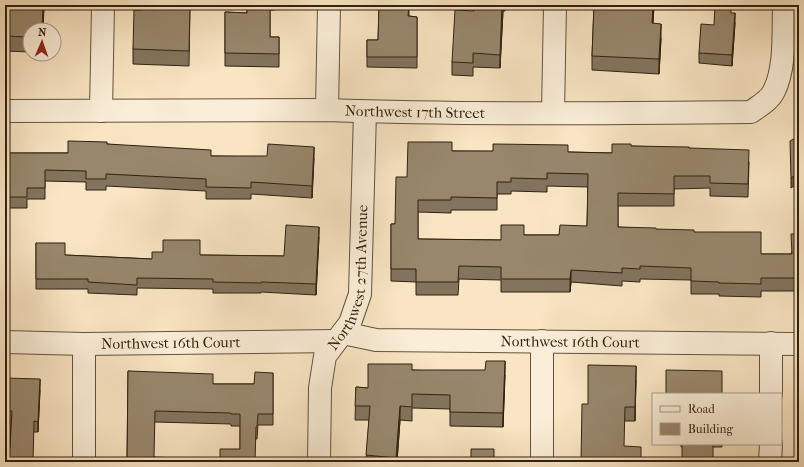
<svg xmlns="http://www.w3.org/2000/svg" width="804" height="467" font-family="'IM FELL French Canon',serif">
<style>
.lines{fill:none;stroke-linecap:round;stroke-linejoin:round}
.minor-casing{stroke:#62523c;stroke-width:24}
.minor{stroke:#fbeed8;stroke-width:22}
.wall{fill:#83745e;stroke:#2f210f;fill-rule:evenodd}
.shaded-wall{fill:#6a5e4c;stroke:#2f210f}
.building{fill:#98876d;stroke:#2f210f;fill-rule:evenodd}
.labels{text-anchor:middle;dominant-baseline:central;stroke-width:3.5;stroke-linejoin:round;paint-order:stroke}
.street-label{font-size:15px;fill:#2f210f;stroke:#fbeed8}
</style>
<rect width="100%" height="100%" fill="#f9e5c3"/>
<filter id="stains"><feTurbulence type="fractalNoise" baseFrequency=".005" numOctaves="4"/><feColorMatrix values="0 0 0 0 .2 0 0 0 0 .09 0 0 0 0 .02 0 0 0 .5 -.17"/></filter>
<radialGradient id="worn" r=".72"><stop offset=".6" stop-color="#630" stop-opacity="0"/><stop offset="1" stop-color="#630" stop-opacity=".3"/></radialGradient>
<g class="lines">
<g class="minor-casing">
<g id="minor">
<path d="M327,110l2,-105"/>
<path id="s1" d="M5,111l322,-1c142,5 283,3 424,2 8,-6 19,-12 23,-21 12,-24 9,-60 10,-86"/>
<path d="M101,111l2,-106"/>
<path d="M553,113l2,-108"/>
<path id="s2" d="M343,333l33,7 423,4"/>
<path id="s3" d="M5,342l79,2 252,-3"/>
<path d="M84,344v118"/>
<path d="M771,394v-51"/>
<path id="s4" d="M319,462l1,-74 5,-32 25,-33 10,-29 5,-182"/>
<path d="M542,462v-121"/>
<path d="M770,462l1,-18"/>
</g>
</g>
<use href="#minor" class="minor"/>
</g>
<path class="wall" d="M5,5h39l-1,25h-13v22l-25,-1z
M190,5l-1,61 -56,-2v-15l8,-39z
M247,5h29l-1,5h-5v27h9v30l-54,-1v-54l22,1z
M371,5h38v11l8,1v51l-50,-1v-27h11l1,-31h-8z
M474,5h31v6h-2l-3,57 -27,-1v9l-21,-1v-13l22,-51z
M594,5h60l-1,18 8,16 -2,35 -67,-4v-14z
M731,13l4,10 -3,43 -33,-3v-10l15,-28z
M107,144l104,12 103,2 -2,40 -61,-4v5h-45v-8l-100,-5v4h-20v-8l-41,-1v18h-18v9h-22v-55h63z
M631,146l58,2 60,14 -1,35 -38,-1v-8l-36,1v17h-56v21l76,5 67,22h30l8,-20v57h-38v6l-42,-1v-2h-28v-14l-51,-1v3l-18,-1v5l-51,-4 -1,10h-69v-12l-42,-1 -1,16h-42v-13l-25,-1v-57h4l12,-47 45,-26 116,1 44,1zM547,186l41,1 -1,39 -28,9h-35l-23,5 -83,-1v-27l33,1v-3h46v-16h14v-3l36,1z
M319,237l-3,58 -55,-3v1h-48v-4l-76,-1v7l-49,-2v-4h-52v-46l29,12 87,4 48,-4 84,1z
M412,370l93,5 -2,52 -53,-1v-17l-38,-1v13l-12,-1 -3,42h-31l3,-42h-14l1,-33 12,1z
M128,371l85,13h41l19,-11v52h-15l-1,14h-1l-16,10v-23h-9v-2l-76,-2 -28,40z
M5,378l35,12 -2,42h-4l-24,16 1,-27h-6z
M636,380l-1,41h-10l-44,41 7,-58z
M681,444h41v3h-41z"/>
<path class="shaded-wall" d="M43,5h1l-1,25h-1z
M502,5l1,6 -3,57v-13z
M653,5h1l-2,33v-15z
M735,13v10l-3,43v-11z
M661,24v15l-2,35v-15z
M314,147v11l-2,40v-12z
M799,173v10l-8,5v-10z
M319,227v10l-3,58v-11z
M571,270v12l-1,10v-13z
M505,361v14l-2,52v-14z
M636,366v14l-1,41v-14z
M40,379v11l-2,42v-10z
M400,406v14l-3,42h-1z"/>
<path class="building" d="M5,5h38l-1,25h-12v7l-25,-1z
M141,5h49l-1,46 -56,-2 1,-39h7z
M247,5h23v32h9v17l-54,-1v-41l22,1z
M379,5h30l-1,11 9,1v40h-50v-17h11z
M474,5h28l-2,50 -27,-2v10l-21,-1 3,-52 19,1z
M594,5h59l-1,18 9,1 -2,35 -67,-3z
M715,5h16v8h4l-3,42 -33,-2 2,-29 13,1z
M799,136v37l-8,5 -1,-37z
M68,141l39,1v2l104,6v6h56l1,-12 46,3 -2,39 -61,-4v6l-45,-1v-8l-100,-5v5h-20v-8l-41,-1v18h-18v9h-22v-44h63z
M408,142h44v9h41v-7l75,1v7l44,1v-9h19v2l58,1v1l60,2 -1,34 -38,-1v-7h-36v18l-56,-1v34l38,1v1l38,1v2h67v22h31l-1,-20h8v44h-38v6l-42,-1v-1l-28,-1v-13l-51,-2v3l-18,-1v5l-51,-3 -1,9h-69v-12l-42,-1 -1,16h-42v-13h-25v-45h4l1,-47h11zM547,173l41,1 -1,52 -27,-1 -1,10h-35v-10h-23v15l-83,-1v-39h33v-3l46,1v-16h14v-4l36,1z
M286,225l33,2 -3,57 -55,-2v1l-48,-1v-3l-76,-1v7l-49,-3v-3h-52v-36h29v12l87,4v-7h11v-12h37v15l84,1z
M486,361h19l-2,52 -53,-1v-17l-38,-1v13l-12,-1 -4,52 -30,-3 4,-49h-15l1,-19 12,1v-24h44v6h73z
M588,365l48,1 -1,41h-10l-1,39 17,1v15h-60l1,-58h6z
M666,370l56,1v23h-56z
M128,371l85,3v10h41l1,-12 18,1v41h-15l-1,13h-1l-1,35h-35v-13h20v-35h-9v-1l-76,-2 -1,46 22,1v4h-49z
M5,378l35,1 -2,43 -4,-1 -1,41h-28v-14h5l2,-37h-7z
M682,444h31v18h-31z
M471,449h23v13h-23z"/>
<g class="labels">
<g class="street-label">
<text stroke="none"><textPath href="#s1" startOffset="410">Northwest 17th Street</textPath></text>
<text stroke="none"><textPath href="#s4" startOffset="192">Northwest 27th Avenue</textPath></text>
<text stroke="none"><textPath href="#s2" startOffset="228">Northwest 16th Court</textPath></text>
<text stroke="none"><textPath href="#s3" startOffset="166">Northwest 16th Court</textPath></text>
</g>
</g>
<rect width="804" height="467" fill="none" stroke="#f9e5c3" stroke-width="20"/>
<rect x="6" y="6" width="792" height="455" fill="none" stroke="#2f210f" stroke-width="2"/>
<rect x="10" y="10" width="784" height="447" fill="none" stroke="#2f210f"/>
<rect x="652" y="393" width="130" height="52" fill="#fbeed8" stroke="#a99c88"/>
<rect x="660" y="406" width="20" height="6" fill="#fbeed8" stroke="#a99c88"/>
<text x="688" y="413" font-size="12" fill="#2f210f">Road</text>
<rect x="660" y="423" width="20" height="12" fill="#98876d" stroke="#a99c88"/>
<text x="688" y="433" font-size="12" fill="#2f210f">Building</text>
<g transform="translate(42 42) rotate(2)"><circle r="19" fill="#fbeed8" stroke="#a99c88"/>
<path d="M0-3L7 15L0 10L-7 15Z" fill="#8f2418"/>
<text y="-6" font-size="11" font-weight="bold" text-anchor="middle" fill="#2f210f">N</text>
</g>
<rect width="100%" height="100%" filter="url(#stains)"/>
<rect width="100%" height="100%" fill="url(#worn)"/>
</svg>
